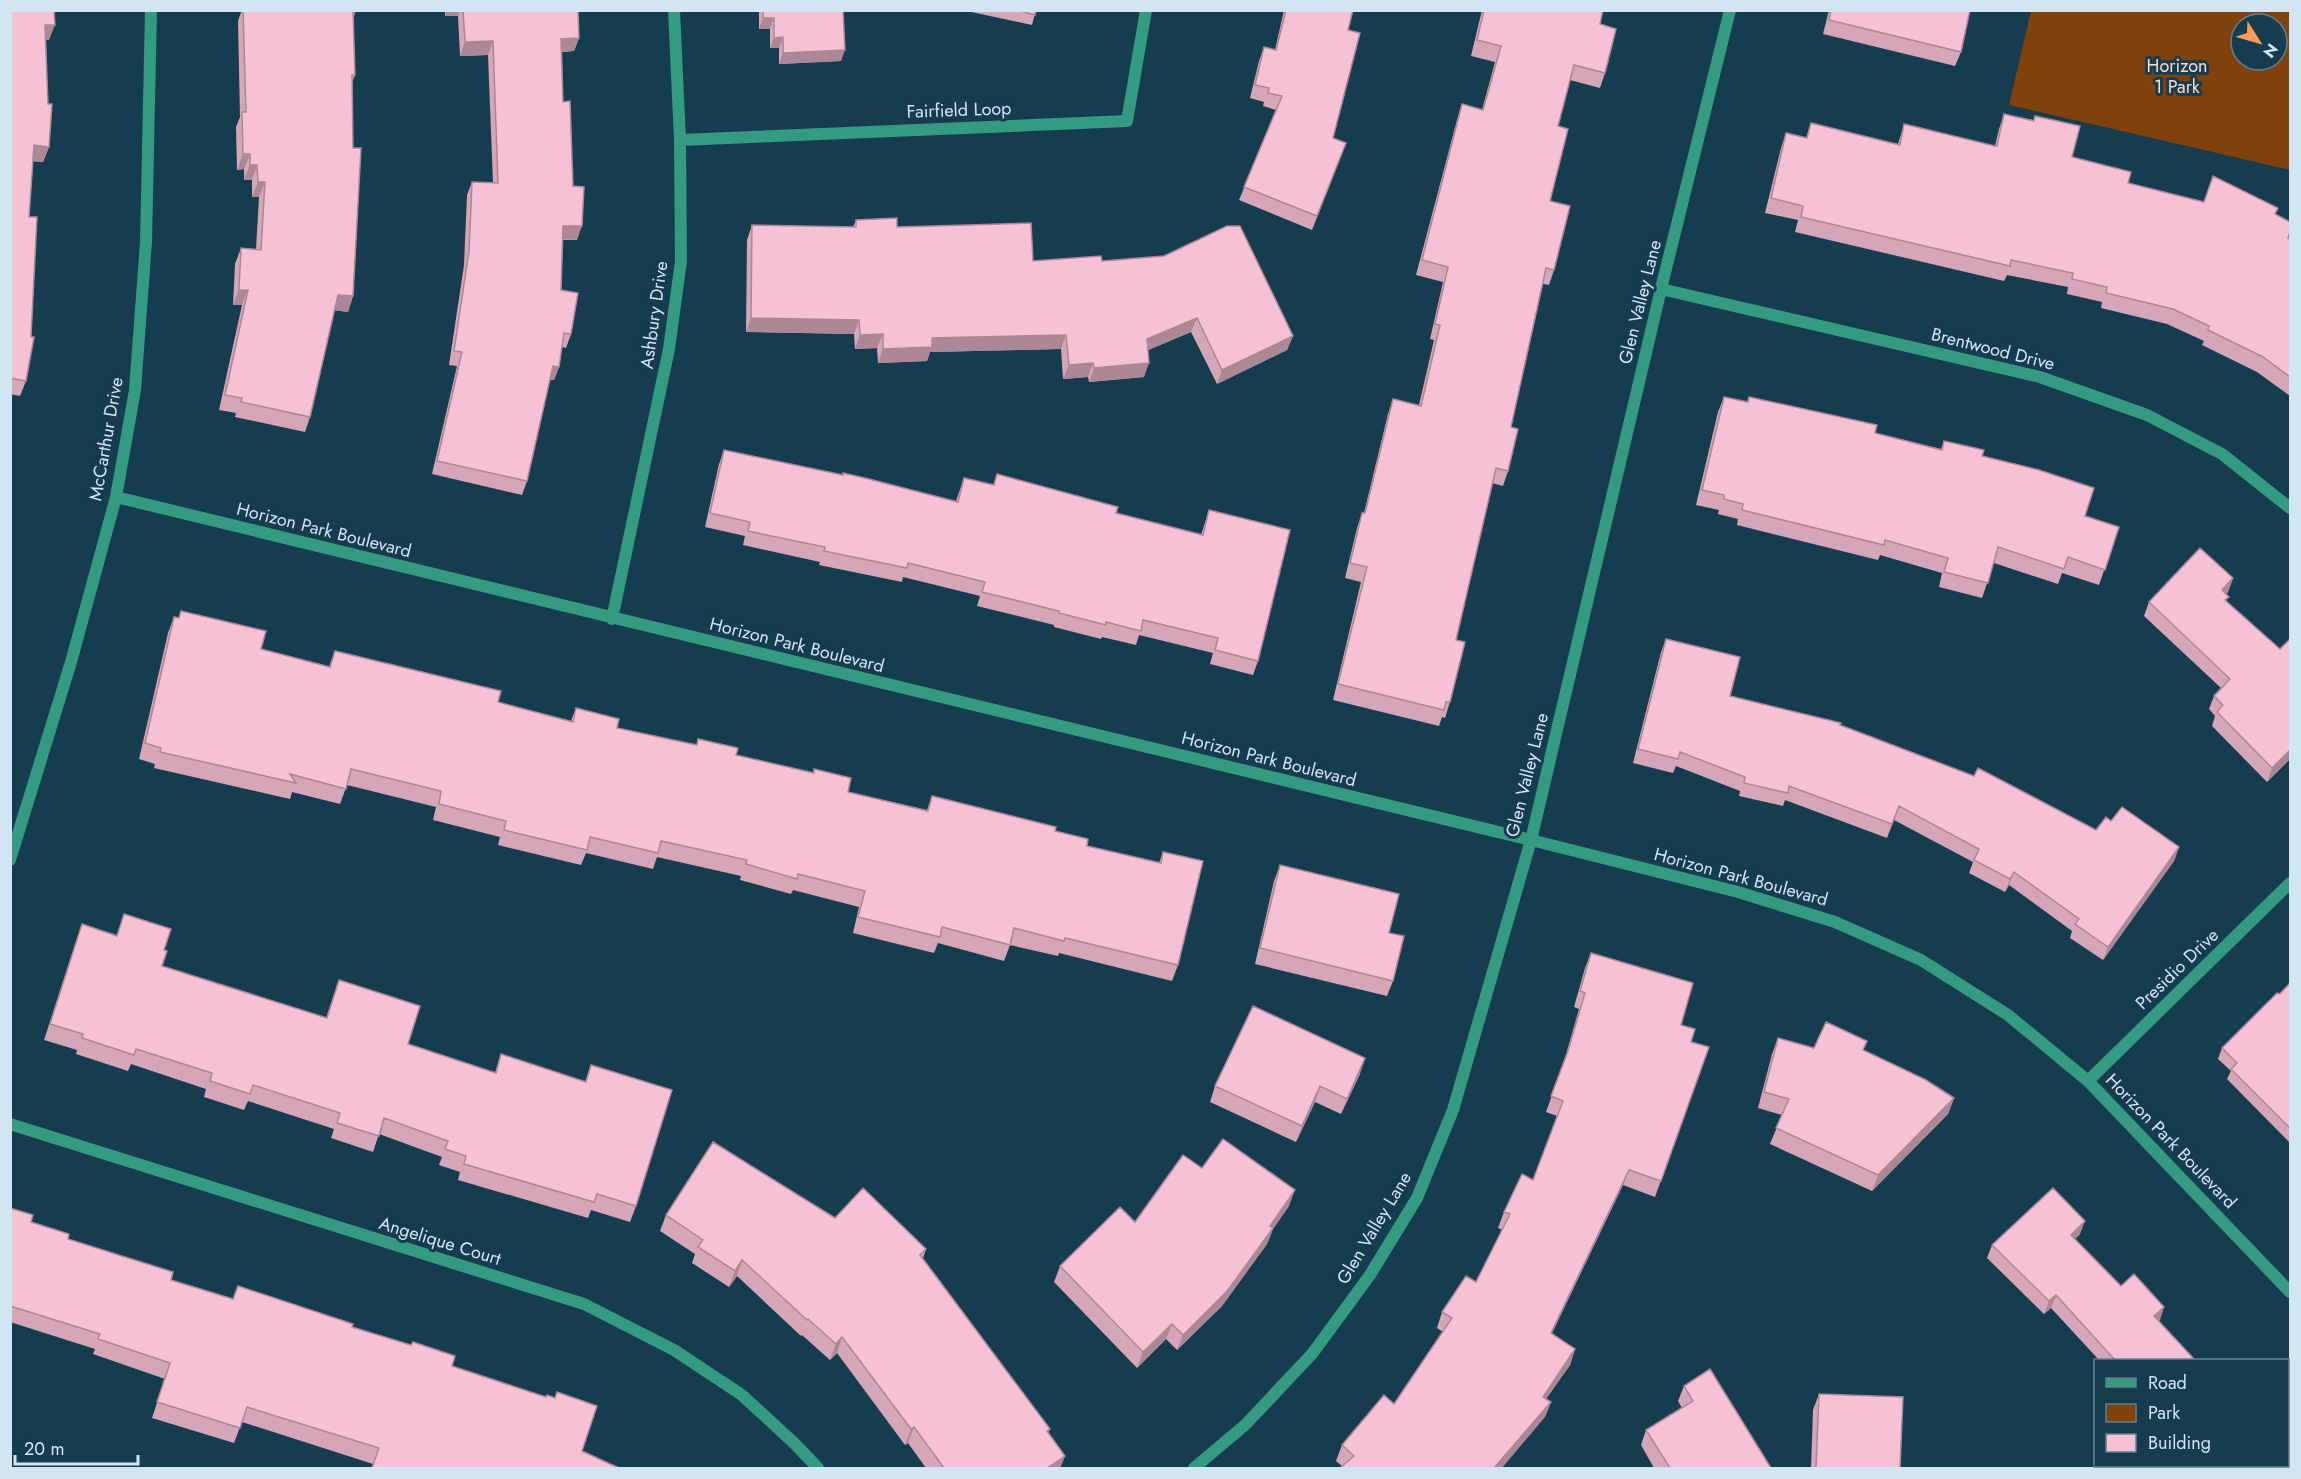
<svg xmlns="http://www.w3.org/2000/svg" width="2301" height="1479" font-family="Jost,sans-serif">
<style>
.green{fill:#81410a;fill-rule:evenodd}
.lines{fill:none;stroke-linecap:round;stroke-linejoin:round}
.street{stroke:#349a82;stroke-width:12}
.wall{fill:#d4a6b7}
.shaded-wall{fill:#ac8795}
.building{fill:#f6c1d5;stroke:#ac8795;stroke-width:1.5}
.labels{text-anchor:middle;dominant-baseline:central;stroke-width:6;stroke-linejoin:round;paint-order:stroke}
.park-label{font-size:18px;fill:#f9ddcc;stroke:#163c4f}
.street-label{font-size:18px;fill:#d1e5f2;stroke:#163c4f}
</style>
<rect width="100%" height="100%" fill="#163c4f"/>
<path class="green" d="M2031,11h259v159l-281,-65zM2241,24h36v36h-36z"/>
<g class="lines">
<path class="street" d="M680,140l447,-19 19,-111
M1661,289l379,88 107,38 75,39 68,54
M116,497l1415,343 207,52 97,30 86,38 87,55 80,66 202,211
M612,619l57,-270 12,-88 -1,-121 -6,-130
M10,860l61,-198 45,-165 19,-107 11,-148 5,-232
M2088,1081l202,-198
M10,1124l574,180 90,46 68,45 53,49 23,24
M1194,1468l51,-43 67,-71 58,-79 47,-77 36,-88 78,-270 130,-551 69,-279"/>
</g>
<path class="wall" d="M10,10l39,30h-3l3,107 -6,15 -10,-1 -4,56 -3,164 -6,15 -10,-2z
M242,10h114l-3,9 2,56 -3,8 1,213 -5,16 -14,-2 -24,107 -5,15 -70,-15 1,-4 -17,-3 23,-105h-9l2,-41 6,-16 15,1 3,-52h-7v-17h-8v-11l-7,1 -1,-43 4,-10 -2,-96z
M445,10h133l1,28 -5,13 -12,1 1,50 10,84 4,54h-14l-2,50 10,44 -5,14 -4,-1 -3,20 -5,13h-4l-23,101 -5,14 -90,-21 25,-108 -8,-1 15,-100 3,-70 5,-13 21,1 -5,-128 -28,1 -2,-40h-13z
M759,10h84l-2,51 -62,3v-16h-9v-19h-11z
M962,10h74l-4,15z
M1284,10h69l-5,20 -15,108 13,5 -34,87 -73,-30 37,-90 -13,-4 1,-4 -14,-4 9,-37 5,-14 11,3z
M1482,10h121l-3,14 5,49 -5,15 -30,-8 -12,46 -8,75 4,69 -5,15 -6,-1 -32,143 -3,44 -5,15 -11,-3 -36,157 -6,62 -5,16 -3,-1 -3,9 -106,-26 28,-118 -16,-4 12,-50 5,-15h2l24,-99 5,-15 26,6 15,-65 -4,-1 13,-57 -27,-7 41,-155 5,-16 20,6 13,-48 -24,-6z
M1829,10h141l-9,42 -6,14 -132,-32z
M2004,114l29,6 2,-4 37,41 56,26 76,19 72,12 13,24 1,1v157l-33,-24 -55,-27 2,-4 -37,-17 -66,-16 1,-6 -35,-8 1,-7 -61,-12 -3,6 -209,-49 3,-12 -33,-7 16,-65 5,-15 20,5 5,-15 87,21 6,-20 91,22 4,-17z
M856,220l41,7 136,34h69l191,75 -6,14 -70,34 -26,-52 -43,18 -4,27 -55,5 -1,-5 -25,2 -2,-30 -131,3 -3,9 -49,2 -1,-15 -22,1 -1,-15 -108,-2 1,-92 5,-15 101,2z
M1724,397l23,5 2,-5 126,36 66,16 3,-8 38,15 103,60 34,11 -20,58 -37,-12 -4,11 -64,-21 -12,35 -43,-11 3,-14 -62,-18 -2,5 -141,-35 1,-6 -20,-5 1,-4 -23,-5 22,-93z
M724,450l232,51 8,-23 29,7 4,-11 119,39 85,22 8,-25 49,151 -5,14 -43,-11 3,-11 -74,-18 -3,10 -34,-8 -1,2 -47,-12v-2l-77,-19 3,-10 -77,-19 -1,5 -83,-17 1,-3 -77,-17 2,-9 -40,-9 14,-63z
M2233,578l-5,14 -2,2 1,7 63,158 -23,23 -55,-56 3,-10 -6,-7 5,-13 7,-8 -77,-72 5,-14z
M181,611l80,38 68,18 6,-16 163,51 73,19 5,-13 41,20 79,17 2,-6 38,16 77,18 1,-4 34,23 79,18 5,-14 123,35 32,15 72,17 4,-11 15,113 -6,16 -113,-28 -1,3 -48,-11 -6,16 -66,-18 -4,10 -81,-20 6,-26 -66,-17 -2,4 -51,-14 1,-4 -84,-19 -4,12 -67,-16 -5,12 -83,-20 2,-8 -67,-17 3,-13 -89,-22 -7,19 -48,-12 -2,7 -136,-31 1,-4 -16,-5 29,-126 6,-16 5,1z
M1666,639l64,57 110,29 256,105 15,-9 68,26 -5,14 -71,99 -33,-22 2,-7 -63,-46 -4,7 -36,-19 4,-11 -79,-42 -7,18 -102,-38 -2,6 -44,-10 1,-5 -64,-25 -3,7 -40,-10 28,-111z
M1280,865l109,68 4,48 -6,15 -132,-32 19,-83z
M82,924l82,26 -2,16 164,52 13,-38 69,64 87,29 6,-19 84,28 6,-17 45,141 -6,16 -39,-12 -3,8 -130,-38 2,-8 -21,-7 3,-8 -63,-23 -6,18 -42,-14 3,-9 -86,-28 -4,9 -40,-13 2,-8 -75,-25 -3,7 -52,-17 1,-4 -33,-10z
M1591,953l90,72 10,17 18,5 -54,150 -32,-12 -71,148 23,16 -5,16 -24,34 5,3 -6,15 -203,49 -6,-5 6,-16 52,-41 49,-72 -6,-4 5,-16 34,-30 27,-52 -5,-2 6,-16 29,-32 24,-64 -11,-4 17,-47 16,-56 -5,-2 11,-39z
M2290,983v160l-63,-64 4,-8 -13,-12 4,-11z
M1778,1038l36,10 49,2 91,48 -6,16 -76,77 -102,-47 12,-29 -24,-7 14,-54z
M1360,1074l-19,40 -26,-12 -19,40 -86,-40 5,-16z
M1202,1168l87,38 -16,23 -6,15 -45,62 -45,44 -11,-11 -29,29 -83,-86 6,-16 75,-44z
M10,1208l21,14 37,17 103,41 62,19 119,28 100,39 94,31 9,1 42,8 -224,58 -131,-42 -8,21 -82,-25 13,-39 -72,-25 2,-5 -85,-27z
M666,1215l169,3 91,31 -3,9 127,171 -2,4 17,23 -5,12h-134l-18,-25 -3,2 -68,-92 -7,7 -28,-25 -1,1 -64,-60 -8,11 -37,-24 3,-9 -35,-23z
M2080,1234l-5,5 46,47 43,21 -5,14 36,39h-96l-48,-52 -7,6 -57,-56 5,-13z
M1684,1386l87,82h-117l-13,-23 5,-15 36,-22 -4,-7z
M1819,1394l81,74h-89l2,-58z
M2136,1466h73l-3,2h-68z"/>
<path class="shaded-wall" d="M351,10h5l-3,10z
M447,10h13l-2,6h-13z
M763,18h11l-4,11h-11z
M45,25h10l-6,15h-9z
M783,37l-4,11h-9l4,-10z
M579,38l-5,13 -18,1 5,-13z
M493,41l-5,14 -28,1 5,-14z
M845,50l-4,11 -62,3 4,-11z
M34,145l15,2 -6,15 -15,-1z
M243,154h7l-6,15 -7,1z
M250,165h7l-5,15h-8z
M258,182h7l-6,15h-7z
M563,226h19l-5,14 -19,-1z
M239,290h9l-6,15h-9z
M338,295l15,1 -5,16 -16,-2z
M751,318l108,2 -5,14 -108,-2z
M1197,318l-6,14 -50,21 6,-14z
M883,334l-6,14 -22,1 5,-14z
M1066,335l-5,14 -131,3 -3,9 -49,2 5,-14 49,-11z
M1293,336l-6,14 -70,34 5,-14z
M1093,363l-5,14 -25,2 6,-14z
M1149,363l-5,14 -55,5 5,-14z
M553,366l6,1 -5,13h-6z
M2233,578l-5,14 -11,12 5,-14z
M2290,750v9l-23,23 5,-14z
M2179,847l-5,14 -71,99 5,-13z
M2014,872l-5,13 -4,7 5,-13z
M1365,1058l-5,16 -19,40 6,-15z
M1320,1086l-5,16 -19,40 6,-16z
M1954,1098l-6,16 -76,77 6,-16z
M1629,1170l-6,15 -78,163 6,-15z
M1295,1190l-6,16 -16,23 -6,15 -45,62 -45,44 6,-15 87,-109z
M2085,1221l-5,13 -14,14 5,-13z
M742,1260l-5,16 -8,11 6,-16z
M2056,1295l-5,13 -7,6 5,-13z
M2164,1307l-4,13 -11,9 5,-13z
M1172,1324l-6,15 -29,29 6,-16z
M842,1337l-5,16 -7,7 6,-16z
M1575,1349l-5,16 -33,47 6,-15z
M1551,1402l-6,15 -43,51h-8z
M914,1427l-6,16 -3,2 6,-16z
M1065,1456l-5,12h-13z
M2200,1466h9l-3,2h-9z"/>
<path class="building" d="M10,10h44l1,15h-10l3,79h4l-3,43 -15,-2 -5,72h8l-6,120h3l-8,44 -16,-3z
M243,10h110l2,65h-3l1,73h8l-8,148 -15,-1 -28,122 -69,-15 1,-4 -17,-3 23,-105h-9l2,-42 20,2 4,-68h-7l-1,-17h-7v-11h-7l-1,-42h4z
M463,10h115l1,28 -18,1 2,63 7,-1 3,85 11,1 -2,39h-19l-2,64 17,3 -7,41 -7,-1 -5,34 -6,-1 -26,115 -90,-20 25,-109 -8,-1 15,-100 3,-69 26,1 -5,-142 -28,1z
M763,10h80l2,40 -62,3v-16l-9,1v-20h-11z
M1017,10h19l-1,5z
M1286,10h67l-5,20 12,3 -27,105 13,5 -29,73 -73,-29 38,-91 -14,-3 1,-5 -14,-3 9,-38 12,3z
M1484,10h119l-3,14 16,5 -11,44 -31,-8 -16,61 10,3 -18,72 20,5 -16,64 -8,-2 -35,159 7,2 -10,42 -12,-3 -40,172 9,2 -15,60h-4l-2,8 -106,-26 29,-117 -17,-4 12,-50h3l28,-114 28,7 19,-81 -5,-1 13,-57 -26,-7 40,-156 21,6 18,-64 -24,-6z
M1831,10h139l-9,42 -132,-32z
M2004,114l30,7 1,-5 45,10 -8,31 59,15 -3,11 76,19 9,-26 65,32 -3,6 15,8v10l-2,6 2,1v138l-27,-20 -55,-27 1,-4 -36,-17 -67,-16 1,-6 -35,-8 1,-6 -62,-13 -1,6 -209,-49 2,-11 -32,-8 15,-65 21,5 4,-15 89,22 4,-21 91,22h2z
M897,218v9l134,-4 2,38 68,-5 1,5 62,-5 63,-30h13l53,110 -71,34 -25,-52 -50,21 2,24 -55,5 -1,-5 -24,2 -3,-30 -134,3v9l-49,2v-15l-23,1 -1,-15 -108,-2 1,-93 104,2v-7z
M1724,397l24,5 1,-5 128,28 -2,8 67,17 2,-9 40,9 -2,6 57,14 55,18 -9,28 34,11 -14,43 -37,-13 -4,12 -66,-22 -10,36 -44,-11 4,-14 -63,-18 -1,5 -142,-35 1,-6 -19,-5v-4l-22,-5z
M724,450l119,25v-2l26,6 89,23 6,-24 30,7 3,-11 121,33 -2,6 87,22 6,-25 81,20 -32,131 -43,-11 3,-12 -75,-18 -2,11 -35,-9v3l-47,-12v-2l-77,-19 3,-10 -77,-19 -1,5 -83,-17 1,-4 -77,-16 2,-9 -40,-9z
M2200,548l33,30 -11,12 7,7 -4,3 55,49 10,-10v111l-18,18 -55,-56 6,-7 -9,-9 16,-17 -81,-77z
M181,611l85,20 -5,18 69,18 5,-16 166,40 -3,11 75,20 3,-14 43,11 -2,9 80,17 1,-6 40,9 -2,7 78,18v-4l37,9 -3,14 80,19 4,-15 124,31 -1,4 33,8 -1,7 74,17 2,-11 40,9 -25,104 -113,-27 -1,3 -50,-13 -4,17 -68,-18 -2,10 -82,-20 7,-26 -67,-17 -1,5 -51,-15 1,-4 -86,-19 -3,12 -68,-16 -3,13 -83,-20 2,-9 -67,-17 2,-13 -90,-22 -5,20 -56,-15 6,9 -136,-31 1,-4 -16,-5 29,-126 5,1z
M1666,639l74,18 -10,39 111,27 -1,2 134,51 4,-8 118,62 10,-13 5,4 11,-14 57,40 -71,100 -33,-23 4,-5 -65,-47 -4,7 -36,-19 5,-11 -80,-43 -7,18 -103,-38 -1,7 -44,-10 1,-6 -65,-25 -2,7 -40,-10z
M1280,865l119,29 -10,39 15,3 -11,45 -133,-33z
M124,914l47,15 -7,21 3,1 -5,15 165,52 12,-38 81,26 -12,38 88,29 5,-19 85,28 5,-17 81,25 -36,116 -39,-12 -3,8 -130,-38 2,-8 -21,-7 3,-8 -64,-23 -5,18 -42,-13 3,-10 -87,-28 -3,9 -40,-13 2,-8 -76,-24 -2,6 -52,-17 1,-4 -33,-10 32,-100 35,12z
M1591,953l102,30 -12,42 14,4 -4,13 18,5 -48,134 -32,-11 -78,163 24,16 -32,48 8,5 -57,66h-154l14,-12 -12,-11 42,-50 10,9 58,-86 -10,-6 24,-36 10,6 34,-68 -6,-2 18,-38 11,6 30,-79 -12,-5 17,-45 17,-58 -5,-2z
M2290,983v145l-59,-59 6,-6 -15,-15 55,-55 3,1z
M1253,1006l112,52 -18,41 -27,-13 -18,40 -87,-40z
M1826,1022l41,19 -4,9 63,30 28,18 -76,77 -102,-47 13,-29 -25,-7 14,-54 36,10z
M1223,1139l72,51 -25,36 3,2 -45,62 -45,45 -11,-11 -29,28 -83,-86 60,-59 15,15 48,-67 19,13z
M713,1142l122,76 28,-30 63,61 -6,6 130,174 -3,2 18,25 -18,12h-103l-30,-41 -3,2 -69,-92 -6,7 -28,-25 -1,1 -65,-60 -7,11 -37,-24 5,-7 -37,-25z
M2053,1188l32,33 -14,14 50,51 13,-12 30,33 -10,9 41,44h-80l-59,-65 -7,6 -57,-56z
M10,1208l23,7 -2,7 38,12 -1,5 105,33 -2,8 62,19 5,-13 115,38 -1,3 59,18 2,-3 42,14 -3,10 94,31 1,-2 8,3 2,-6 40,14 -15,45 37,17h-247l7,-20 -132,-41 -7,21 -83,-26 13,-39 -72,-24 2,-5 -90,-28z
M1710,1369l61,99h-101l-24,-38 47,-29 -9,-15z
M1819,1394l84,3 -3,71h-84z
M2147,1466h53l-3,2h-47z"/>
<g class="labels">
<g class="park-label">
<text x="2177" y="66">Horizon<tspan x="2177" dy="21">1 Park</tspan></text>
</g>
<g class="street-label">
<text transform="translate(959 110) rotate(-2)">Fairfield Loop</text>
<text transform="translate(1640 302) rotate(-76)">Glen Valley Lane</text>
<text transform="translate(654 315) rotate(-82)">Ashbury Drive</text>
<text transform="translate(1993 349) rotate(14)">Brentwood Drive</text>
<text transform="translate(106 439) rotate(-80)">McCarthur Drive</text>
<text transform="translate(324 530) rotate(14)">Horizon Park Boulevard</text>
<text transform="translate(797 645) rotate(14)">Horizon Park Boulevard</text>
<text transform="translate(1269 759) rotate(14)">Horizon Park Boulevard</text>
<text transform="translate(1527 775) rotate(-76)">Glen Valley Lane</text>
<text transform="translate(1741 877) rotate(15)">Horizon Park Boulevard</text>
<text transform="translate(2177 969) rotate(-44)">Presidio Drive</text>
<text transform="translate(2171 1141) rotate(46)">Horizon Park Boulevard</text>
<text transform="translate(1374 1228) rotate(-59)">Glen Valley Lane</text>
<text transform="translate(440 1241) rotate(17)">Angelique Court</text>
</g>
</g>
<rect width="2301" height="1479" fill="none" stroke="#d1e5f2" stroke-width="24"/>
<rect x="2094" y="1359" width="195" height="108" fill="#163c4f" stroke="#618090" stroke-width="1.5"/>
<rect x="2106" y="1378" width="30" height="9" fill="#349a82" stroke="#618090" stroke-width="1.5"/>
<text x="2148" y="1389" font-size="18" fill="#d1e5f2">Road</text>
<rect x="2106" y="1404" width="30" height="18" fill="#81410a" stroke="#618090" stroke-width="1.5"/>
<text x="2148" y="1419" font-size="18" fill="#d1e5f2">Park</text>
<rect x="2106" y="1434" width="30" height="18" fill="#f6c1d5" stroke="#618090" stroke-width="1.5"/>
<text x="2148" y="1449" font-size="18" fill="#d1e5f2">Building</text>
<g transform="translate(2259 42) rotate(127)"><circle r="28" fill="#163c4f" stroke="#618090" stroke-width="1.5"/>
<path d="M0-4.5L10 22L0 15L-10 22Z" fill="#fe9c57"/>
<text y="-9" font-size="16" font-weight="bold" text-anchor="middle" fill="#d1e5f2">N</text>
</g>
<path d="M15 1455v9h123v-9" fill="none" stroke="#d1e5f2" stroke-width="3"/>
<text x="24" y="1455" font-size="18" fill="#d1e5f2" stroke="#163c4f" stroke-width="4.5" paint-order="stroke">20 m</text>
</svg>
